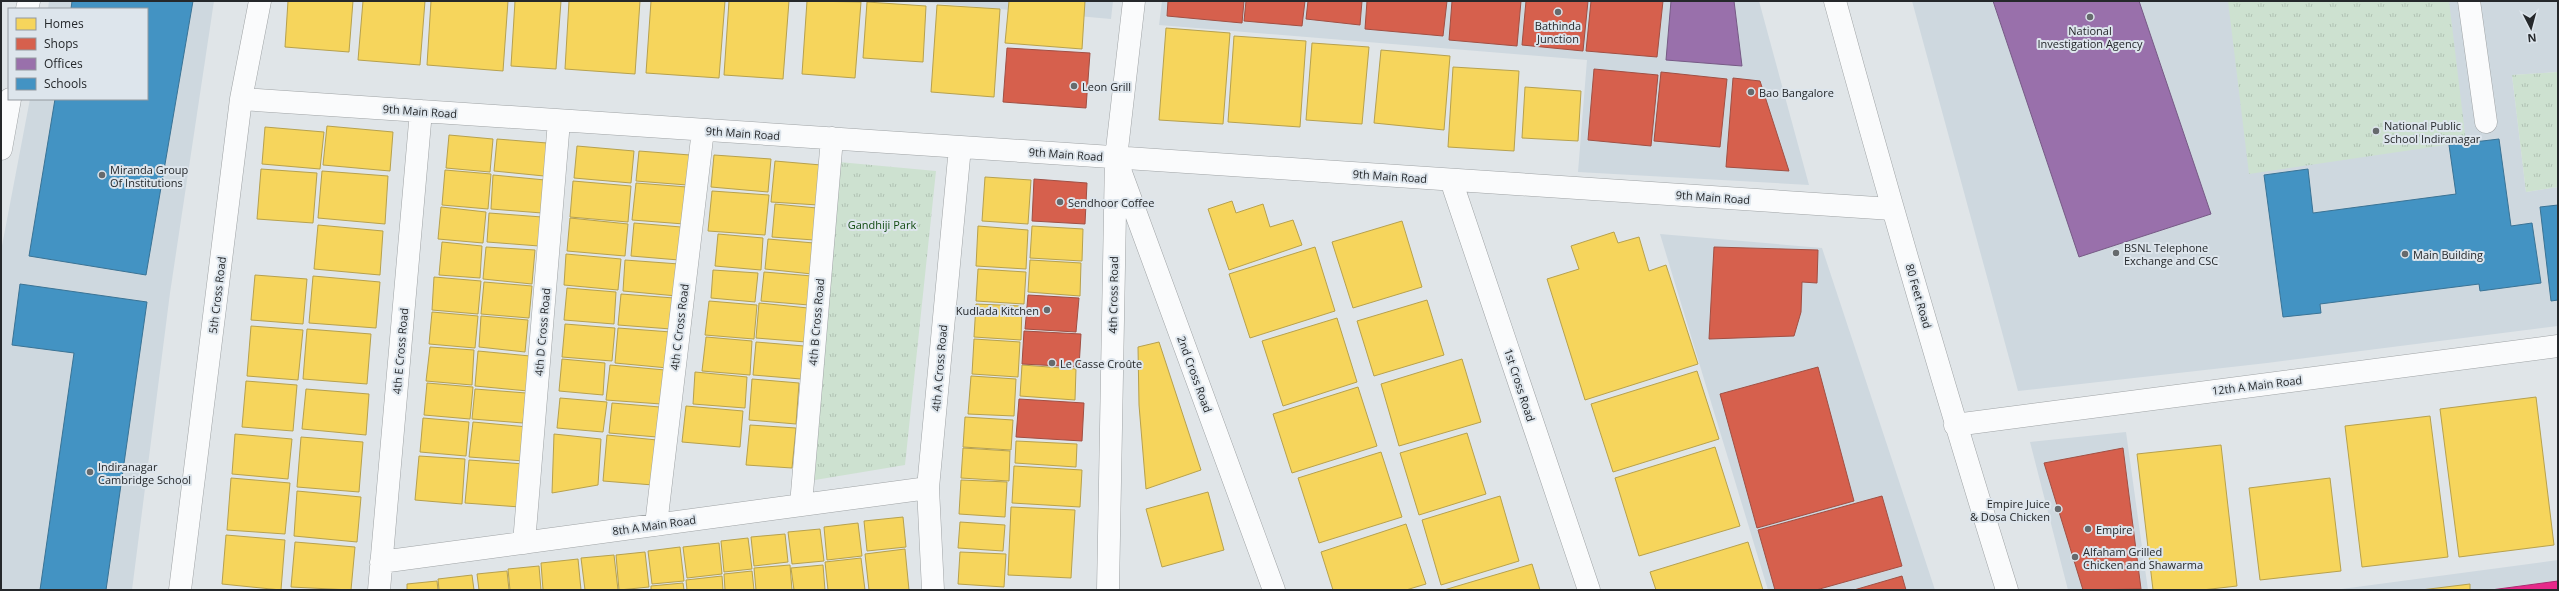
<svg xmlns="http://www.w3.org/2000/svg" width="2559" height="591" font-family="'Open Sans',sans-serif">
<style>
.built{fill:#ced8df}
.grass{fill:url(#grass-tufts)}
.homes{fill:#f6d55c;stroke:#b7a14d}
.shops{fill:#d6604d;stroke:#a14f43}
.offices{fill:#9970ab;stroke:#765a85}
.schools{fill:#4393c3;stroke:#3a7395}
.health{fill:#e7298a;stroke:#ad296e}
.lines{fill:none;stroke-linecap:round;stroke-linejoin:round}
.minor-casing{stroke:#9fa3a5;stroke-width:23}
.major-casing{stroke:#9fa3a5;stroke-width:23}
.minor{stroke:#fafbfc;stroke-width:22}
.major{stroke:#fafbfc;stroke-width:22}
.poi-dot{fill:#666a6d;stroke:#dde5ec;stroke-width:1.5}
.labels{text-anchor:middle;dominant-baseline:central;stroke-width:4;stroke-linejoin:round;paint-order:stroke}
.poi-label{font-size:11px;fill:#25282b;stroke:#dde5ec;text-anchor:start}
.street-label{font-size:11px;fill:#25282b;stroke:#dde5ec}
.park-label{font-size:11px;fill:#104a10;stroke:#dde5ec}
</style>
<defs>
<pattern id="grass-tufts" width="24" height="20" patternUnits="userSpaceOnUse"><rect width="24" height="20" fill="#cde1d0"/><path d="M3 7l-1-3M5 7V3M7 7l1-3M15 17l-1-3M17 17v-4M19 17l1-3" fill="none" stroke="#b0c1b3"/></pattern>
</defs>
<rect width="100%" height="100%" fill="#e0e5e8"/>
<path class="built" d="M49,1h165l-44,292 -38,297h-131v-339l29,-152h117v-90h-99z
M911,1h202l-2,18z
M1162,1h597l50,184 -231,-13 9,-112 -428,-35z
M1912,1h646v71l-46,3 14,117 32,-5v139l-291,37 -249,28z
M1660,234l162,14 113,342h-167z
M2126,432l22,158h-80l-38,-148z
M2558,560v30h-224z"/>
<path class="grass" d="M2228,1h221l17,141 -217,32z
M2558,72v115l-32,5 -14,-117z
M839,162l97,9 -31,294 -96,16z"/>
<path class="homes" d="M288,1h65l-4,51 -64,-5z
M363,1h62l-5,64 -62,-5z
M431,1h77l-5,70 -76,-6z
M515,1h46l-5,68 -45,-3z
M569,1h71l-5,73 -70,-5z
M651,1h74l-6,77 -73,-5z
M729,1h60l-6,78 -59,-4z
M807,1l54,1 -6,76 -53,-4z
M1009,1h76l-3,48 -77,-6z
M867,2l59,4 -3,56 -60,-4z
M937,5l63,4 -6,88 -63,-5z
M1166,28l64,5 -7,91 -64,-4z
M1234,36l72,5 -6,86 -72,-5z
M1312,43l57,4 -7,77 -56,-4z
M1381,50l69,6 -6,74 -70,-7z
M1453,67l66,4 -5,80 -66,-4z
M1525,87l56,4 -3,50 -56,-3z
M327,126l66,6 -3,39 -67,-6z
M265,127l59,5 -4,37 -58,-5z
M449,135l44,4 -3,33 -44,-4z
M497,139l50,4 -3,33 -50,-5z
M577,146l57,5 -3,32 -57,-5z
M639,151l51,4 -3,30 -51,-4z
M714,155l57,4 -3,33 -57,-5z
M775,161l46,4 -3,40 -47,-3z
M261,169l56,4 -4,50 -56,-4z
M445,170l46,4 -3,35 -46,-4z
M322,171l66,5 -3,48 -67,-6z
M493,175l52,5 -3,33 -51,-4z
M985,177l46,3 -3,44 -46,-3z
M573,181l58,5 -3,36 -58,-5z
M636,183l51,4 -3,37 -52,-4z
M712,191l57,4 -4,40 -57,-4z
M1232,201l4,12 27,-9 7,23 23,-7 9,25 -73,25 -21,-61z
M775,204l42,4 -3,32 -42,-3z
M441,207l45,5 -3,31 -45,-4z
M489,213l53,4 -3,29 -52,-4z
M570,218l58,6 -3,32 -58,-5z
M1402,221l20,66 -69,21 -21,-66z
M634,223l47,4 -2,33 -48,-4z
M318,225l65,6 -3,44 -66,-6z
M978,226l50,4 -2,39 -50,-3z
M1032,226l51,3 -1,32 -52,-3z
M1614,232l4,11 21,-6 10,34 17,-6 32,99 -113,36 -38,-121 32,-10 -8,-23z
M718,234l45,4 -2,32 -46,-4z
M768,239l46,4 -2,31 -47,-5z
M442,242l40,4 -2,32 -41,-3z
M486,247l49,3 -3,34 -49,-5z
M1315,247l20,64 -85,27 -21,-64z
M566,254l55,5 -3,31 -54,-5z
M625,260l54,4 -2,32 -54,-5z
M1030,260l51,3 -1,33 -52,-4z
M978,269l48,3 -2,32 -48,-3z
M713,270l45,3 -3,29 -44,-4z
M764,272l48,4 -3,29 -48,-4z
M255,275l52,4 -4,45 -52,-4z
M313,276l67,6 -4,46 -67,-5z
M434,277l47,4 -3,33 -46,-4z
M484,282l48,4 -3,32 -48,-4z
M567,288l49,4 -2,32 -50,-4z
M621,294l53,4 -3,31 -53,-4z
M1427,300l17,55 -70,21 -17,-55z
M709,301l48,4 -3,34 -49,-4z
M759,303l49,5 -2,34 -50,-4z
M976,304l46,2 -1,34 -47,-3z
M432,312l46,4 -3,32 -46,-4z
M481,316l47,4 -3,32 -46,-5z
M1337,318l20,64 -74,24 -21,-65z
M565,324l50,4 -3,33 -50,-4z
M251,326l52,4 -5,50 -51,-4z
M618,328l53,4 -3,36 -53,-5z
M307,329l64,5 -4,50 -64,-5z
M706,337l46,4 -2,34 -48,-4z
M974,339l46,3 -2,35 -46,-3z
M756,342l48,4 -3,33 -48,-4z
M1159,342l42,128 -55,19 -7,-84 -1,-58z
M430,347l44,3 -2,35 -46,-4z
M478,351l52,5 -2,35 -53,-5z
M562,359l43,4 -2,32 -44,-4z
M1462,359l19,63 -82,24 -18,-62z
M610,365l55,5 -4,34 -55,-4z
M1022,365l54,4 -1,31 -55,-4z
M1697,371l22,68 -106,33 -22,-68z
M695,372l52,5 -2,31 -52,-4z
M971,376l45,3 -2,37 -46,-2z
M752,379l47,4 -3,41 -47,-4z
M246,381l51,4 -4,46 -51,-4z
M427,383l46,4 -3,32 -46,-4z
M1358,387l19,59 -85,27 -19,-59z
M306,389l63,5 -3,41 -64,-6z
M475,389l51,4 -3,30 -51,-4z
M2536,397l18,148 -95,12 -19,-148z
M560,398l47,4 -4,30 -46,-4z
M612,403l48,4 -3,30 -48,-4z
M686,406l57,5 -3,36 -58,-5z
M2430,416l18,141 -86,10 -17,-141z
M965,417l48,3 -2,30 -48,-3z
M423,418l46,4 -3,34 -46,-4z
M473,422l55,5 -4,34 -55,-4z
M750,425l46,3 -4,40 -46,-3z
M1467,433l19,61 -67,21 -19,-62z
M235,434l57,5 -4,40 -56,-5z
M554,434l47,5 -3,46 -46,8z
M607,435l50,5 -4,45 -50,-4z
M301,437l62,5 -4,50 -62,-5z
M1016,441l61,3 -1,23 -61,-4z
M2221,445l16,141 -35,4h-49l-16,-136z
M1715,447l25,79 -101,30 -24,-78z
M963,448l47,3 -1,30 -48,-3z
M1381,452l21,65 -83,26 -21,-65z
M419,456l46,3 -3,45 -47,-4z
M469,460l55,4 -4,43 -55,-4z
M1014,466l68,4 -2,37 -68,-4z
M231,478l59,5 -5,51 -58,-4z
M2330,478l11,93 -81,9 -11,-92z
M961,480l46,2 -2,35 -46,-3z
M297,491l64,6 -4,45 -63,-6z
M1208,492l16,58 -62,17 -16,-58z
M1500,496l19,65 -78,24 -19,-65z
M1011,507l64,3 -4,68 -63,-3z
M903,517l3,30 -39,4 -3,-30z
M960,522l45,3 -2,26 -45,-3z
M858,523l4,33 -35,4 -3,-33z
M1406,524l20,60 -20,6h-73l-12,-38z
M820,529l4,32 -32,3 -4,-32z
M785,534l3,28 -34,4 -3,-29z
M226,535l59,5 -4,50 -59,-6z
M748,538l4,31 -28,3 -3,-31z
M295,542l60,5 -4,43 -60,-3z
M1748,542l15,48h-107l-6,-18z
M719,543l3,31 -35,4 -4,-31z
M680,547l4,34 -32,3 -4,-33z
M905,549l4,41h-40l-4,-36z
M645,552l4,35 -30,3 -3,-35z
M960,552l46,2 -2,33 -46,-3z
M614,555l4,35h-33l-4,-32z
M861,558l4,32h-37l-3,-28z
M578,559l3,31h-38l-2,-27z
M1532,564l8,26h-96z
M790,565l2,25h-36l-2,-22z
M823,565l2,25h-31l-3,-22z
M539,566l2,24h-31l-2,-21z
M507,571l2,19h-30l-2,-16z
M752,571l2,19h-29l-1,-16z
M472,575l2,15h-35l-1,-11z
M722,576l1,14h-36l-1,-10z
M437,581l1,9h-31v-6z
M683,583l1,7h-33v-4z
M2470,584v6h-49z"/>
<path class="shops" d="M1168,1h76l-2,22 -75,-7z
M1246,1h59l-3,25 -58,-5z
M1308,1h54l-2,24 -54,-6z
M1367,1h80l-4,35 -78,-7z
M1452,1h69l-4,45 -68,-6z
M1526,1h62l-5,50 -61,-6z
M1591,1h72l-6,56 -71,-6z
M1007,48l83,5 -4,55 -83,-6z
M1594,69l64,6 -7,71 -63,-6z
M1661,72l66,7 -7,68 -66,-6z
M1733,78l27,3 29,90 -63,-4z
M1034,179l53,4 -2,41 -53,-3z
M1714,247l104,3 -1,33 -15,-1 -1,30 -7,24 -85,3z
M1028,295l51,3 -3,34 -51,-3z
M1024,331l57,3 -2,33 -57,-3z
M1818,367l36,134 -97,27 -37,-134z
M1019,399l65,4 -2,38 -66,-4z
M2123,448l18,141 -58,1 -39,-127z
M1882,496l20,70 -86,24h-41l-17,-60z
M1902,576l4,14h-52z"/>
<path class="offices" d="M1671,1h63l8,65 -76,-6z
M1993,1h146l72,213 -132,43z"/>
<path class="schools" d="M72,1h121l-47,274 -117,-19 26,-157h92v-90h-76z
M2499,139l12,87 21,-3 9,60 -61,8 -1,-7 -159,20 1,9 -38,4 -19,-142 44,-6 5,44 143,-19 -7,-49z
M2558,205v95l-7,1 -11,-94z
M20,284l127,18 -41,288h-66l34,-237 -62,-8z"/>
<path class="health" d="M2558,581v9h-67z"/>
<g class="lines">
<g class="minor-casing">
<path id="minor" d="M2469,1l17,121
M27,9l2,-8
M241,99l1651,110
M1,149l9,-50
M1120,170l154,420
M1451,180l138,410
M1955,425l603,-79
M801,505l31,-367
M656,525l47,-395
M524,543l35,-422
M381,562l547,-74
M180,590l61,-491 19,-98
M379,590l42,-479
M933,590l-5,-102 32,-341
M1108,590l8,-432 18,-157"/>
</g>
<g class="major-casing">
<path id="major" d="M1835,1c54,198 111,394 172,589"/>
</g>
<use href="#minor" class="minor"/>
<use href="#major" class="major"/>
</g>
<g class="poi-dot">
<circle cx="1558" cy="12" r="4"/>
<circle cx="2090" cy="17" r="4"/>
<circle cx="1074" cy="86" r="4"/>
<circle cx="1751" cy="92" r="4"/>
<circle cx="2376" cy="131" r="4"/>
<circle cx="102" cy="175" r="4"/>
<circle cx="1060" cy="202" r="4"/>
<circle cx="2116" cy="253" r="4"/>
<circle cx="2405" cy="254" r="4"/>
<circle cx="1047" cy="310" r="4"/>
<circle cx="1052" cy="363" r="4"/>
<circle cx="90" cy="472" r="4"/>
<circle cx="2058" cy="509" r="4"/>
<circle cx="2088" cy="529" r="4"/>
<circle cx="2075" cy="557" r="4"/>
</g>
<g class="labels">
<g class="poi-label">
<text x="1558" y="25" text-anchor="middle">Bathinda<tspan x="1558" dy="13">Junction</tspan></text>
<text x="2090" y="30" text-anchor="middle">National<tspan x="2090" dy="13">Investigation Agency</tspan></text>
<text x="1082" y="86">Leon Grill</text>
<text x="1759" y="92">Bao Bangalore</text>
<text x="2384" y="125">National Public<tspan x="2384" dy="13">School Indiranagar</tspan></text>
<text x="110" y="169">Miranda Group<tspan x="110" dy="13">Of Institutions</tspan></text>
<text x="1068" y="202">Sendhoor Coffee</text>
<text x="2124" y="247">BSNL Telephone<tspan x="2124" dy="13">Exchange and CSC</tspan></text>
<text x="2413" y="254">Main Building</text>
<text x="1039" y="310" text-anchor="end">Kudlada Kitchen</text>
<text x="1060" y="363">Le Casse Croûte</text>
<text x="98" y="466">Indiranagar<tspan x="98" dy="13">Cambridge School</tspan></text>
<text x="2050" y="503" text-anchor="end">Empire Juice<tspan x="2050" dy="13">&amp; Dosa Chicken</tspan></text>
<text x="2096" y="529">Empire</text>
<text x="2083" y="551">Alfaham Grilled<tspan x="2083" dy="13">Chicken and Shawarma</tspan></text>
</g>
<g class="street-label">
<text transform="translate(420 111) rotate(4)">9th Main Road</text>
<text transform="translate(743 133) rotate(4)">9th Main Road</text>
<text transform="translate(1066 154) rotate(4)">9th Main Road</text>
<text transform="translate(1390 176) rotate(4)">9th Main Road</text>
<text transform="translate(1713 197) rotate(4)">9th Main Road</text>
<text transform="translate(217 295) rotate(-83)">5th Cross Road</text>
<text transform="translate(1113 295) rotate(-89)">4th Cross Road</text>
<text transform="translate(1919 296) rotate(74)">80 Feet Road</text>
<text transform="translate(816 322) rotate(-85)">4th B Cross Road</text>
<text transform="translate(679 327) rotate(-83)">4th C Cross Road</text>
<text transform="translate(542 332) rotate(-85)">4th D Cross Road</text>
<text transform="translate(400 351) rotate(-85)">4th E Cross Road</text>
<text transform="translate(939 368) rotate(-85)">4th A Cross Road</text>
<text transform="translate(1195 374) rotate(70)">2nd Cross Road</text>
<text transform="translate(1520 385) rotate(72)">1st Cross Road</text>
<text transform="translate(2257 385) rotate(-7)">12th A Main Road</text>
<text transform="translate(654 525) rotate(-8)">8th A Main Road</text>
</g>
<g class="park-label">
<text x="882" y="224">Gandhiji Park</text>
</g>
</g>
<rect width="2559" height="591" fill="none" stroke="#25282b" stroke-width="4"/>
<rect x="8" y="8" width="140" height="92" fill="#dde5ec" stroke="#93999f"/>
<rect x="16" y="18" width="20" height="12" fill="#f6d55c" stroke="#93999f"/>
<text x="44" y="28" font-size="12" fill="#25282b">Homes</text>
<rect x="16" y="38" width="20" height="12" fill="#d6604d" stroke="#93999f"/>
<text x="44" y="48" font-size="12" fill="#25282b">Shops</text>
<rect x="16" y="58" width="20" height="12" fill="#9970ab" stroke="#93999f"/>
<text x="44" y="68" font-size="12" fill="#25282b">Offices</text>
<rect x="16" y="78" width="20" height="12" fill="#4393c3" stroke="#93999f"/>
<text x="44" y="88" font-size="12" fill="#25282b">Schools</text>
<g transform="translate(2531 28) rotate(174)" stroke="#dde5ec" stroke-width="3" paint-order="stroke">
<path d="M0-3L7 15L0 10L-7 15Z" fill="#25282b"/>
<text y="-6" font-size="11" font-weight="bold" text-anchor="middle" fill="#25282b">N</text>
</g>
</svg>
